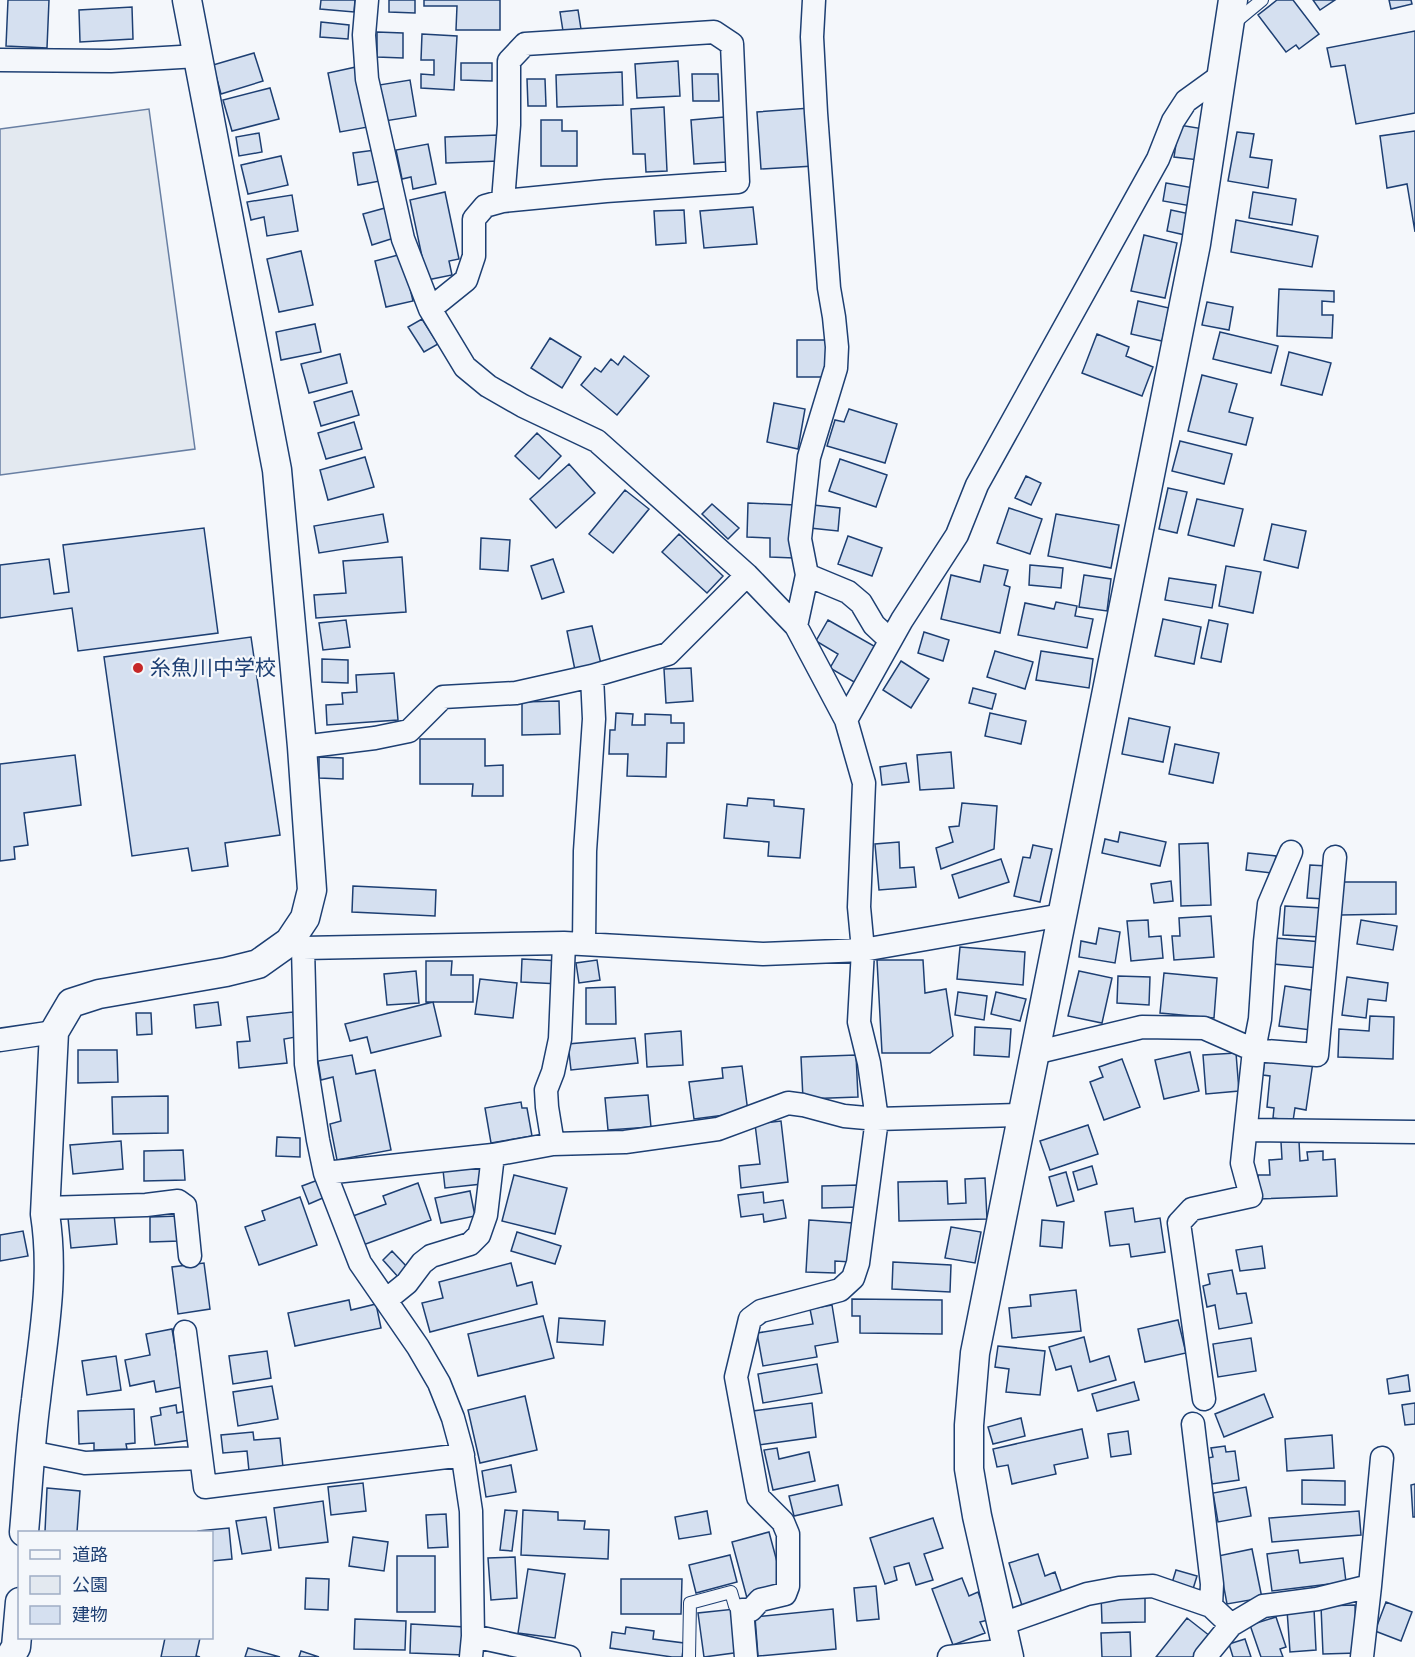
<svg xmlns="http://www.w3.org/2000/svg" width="1415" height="1657" font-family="Signika,'Noto Sans JP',sans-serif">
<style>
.green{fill:#e3e9f0;stroke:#687fa3;stroke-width:1.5}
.building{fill:#d5e0f0;stroke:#1d3f73;stroke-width:1.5}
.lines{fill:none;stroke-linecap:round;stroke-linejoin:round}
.service-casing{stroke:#1d3f73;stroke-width:14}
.minor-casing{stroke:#1d3f73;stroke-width:25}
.tertiary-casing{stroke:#1d3f73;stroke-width:31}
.service{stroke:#f4f7fb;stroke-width:12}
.minor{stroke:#f4f7fb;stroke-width:22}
.tertiary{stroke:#f4f7fb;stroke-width:28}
.poi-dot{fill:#c62828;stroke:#f4f7fb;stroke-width:2}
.labels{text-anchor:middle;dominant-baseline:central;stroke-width:4.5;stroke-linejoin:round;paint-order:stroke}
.poi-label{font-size:21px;fill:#1d3f73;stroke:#f4f7fb;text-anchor:start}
</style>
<rect width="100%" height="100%" fill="#f4f7fb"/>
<path class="green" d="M149,109l46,340 -195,26v-346z"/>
<path class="building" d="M8,0h41l-2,48 -41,-2z
M321,0h34l-1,12 -34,-3z
M389,0h26v13l-26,-1z
M424,0h76v30h-44l1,-24h-33z
M1277,0h16l26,34 -20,15 -3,-4 -10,7 -28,-37z
M1313,0h22l-15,10z
M1389,0h22l1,4 -21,5z
M132,7l1,32 -53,3 -1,-32z
M578,10l3,19 -18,2 -3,-19z
M321,22l28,3 -1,14 -28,-2z
M1415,31v82l-59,11 -11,-59 -14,2 -4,-19z
M377,32l26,1v25l-26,-1z
M422,34l35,2 -3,54 -33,-2v-14l13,1v-15h-13z
M254,53l9,28 -42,13 -8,-29z
M678,61l2,35 -43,2 -2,-34z
M461,63h31v18l-31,-1z
M356,67l12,60 -28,5 -12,-59z
M622,72l1,33 -66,2 -1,-32z
M692,74h26l1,27h-26z
M527,79h18l1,27h-18z
M410,80l6,36 -31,5 -6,-36z
M270,88l9,31 -47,12 -9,-31z
M664,107l3,64 -21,1 -1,-18h-12l-2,-45z
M810,108l4,58 -53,3 -4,-57z
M724,117l3,45 -33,2 -3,-44z
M541,120h21v11h15v35h-36z
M1179,125l25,4 -5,31 -25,-3z
M1415,131v101l-8,-48 -20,4 -7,-52z
M1237,132l17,2 -4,23 22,3 -4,28 -40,-7z
M259,133l3,19 -23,4 -3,-19z
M498,135l1,26 -53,2 -1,-26z
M428,144l8,40 -23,5 -2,-12 -9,2 -6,-29z
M375,150l5,31 -22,4 -5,-32z
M281,156l7,29 -40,9 -7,-29z
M1166,183l28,5 -3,18 -28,-5z
M445,192l14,67 -10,2 3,14 -25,5 -17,-80z
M1253,192l43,7 -4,26 -43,-7z
M292,195l6,36 -31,5 -3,-19 -13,3 -4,-18z
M753,207l4,37 -53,4 -4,-37z
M385,208l9,30 -22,7 -9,-31z
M684,210l2,33 -30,2 -2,-34z
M1171,210l19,4 -5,21 -18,-4z
M1236,220l82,16 -6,31 -81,-15z
M1144,235l33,8 -12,55 -34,-7z
M301,251l12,54 -34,7 -12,-53z
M402,254l11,47 -27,6 -11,-46z
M1279,289l55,2v11l-12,-1v14h11l-1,23 -55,-2z
M1138,301l31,7 -7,33 -31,-7z
M1207,302l26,5 -4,23 -27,-5z
M422,319l16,25 -14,8 -16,-25z
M315,324l6,28 -40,8 -5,-28z
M1220,332l58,14 -7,27 -58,-14z
M1097,334l32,13 -3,9 27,11 -11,29 -60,-23z
M550,338l31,19 -19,31 -31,-20z
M797,340h30v37h-30z
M1289,352l42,11 -9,32 -41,-10z
M340,354l7,29 -38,10 -8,-29z
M624,356l25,20 -32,39 -36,-30 14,-17 6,4 10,-13 7,6z
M1202,375l35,9 -8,28 24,6 -7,27 -58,-14z
M352,391l7,24 -38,11 -7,-24z
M774,403l31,6 -7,40 -31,-7z
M849,409l48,15 -12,39 -58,-17 8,-26 9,2z
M354,422l8,27 -36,10 -8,-26z
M537,433l24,23 -22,23 -24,-23z
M1180,441l52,13 -8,30 -52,-13z
M365,457l9,30 -46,13 -8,-30z
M840,459l47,16 -11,32 -47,-16z
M569,464l26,29 -39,35 -26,-29z
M1026,476l15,7 -10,22 -16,-7z
M1168,488l19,4 -10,41 -18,-4z
M625,490l24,19 -36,44 -24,-19z
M1197,499l46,10 -9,37 -46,-11z
M748,503l48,2 -2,53 -24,-1v-19l-23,-1z
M712,504l27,24 -11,11 -26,-25z
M813,505l27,3 -2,23 -28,-3z
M1009,508l33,11 -12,35 -33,-11z
M383,514l5,28 -69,11 -5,-27z
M1056,514l63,11 -8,43 -63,-12z
M1272,524l34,7 -8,37 -34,-8z
M204,528l14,105 -140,18 -6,-43 -72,10v-53l49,-6 5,35 15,-2 -6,-47z
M679,534l44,42 -16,17 -45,-41z
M848,536l34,12 -10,28 -34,-12z
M481,538l29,2 -2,31 -28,-2z
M402,557l4,55 -90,6 -2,-23 32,-2 -3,-32z
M553,559l11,33 -22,7 -11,-33z
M984,565l24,5 -4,15 6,2 -10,46 -59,-14 10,-44 29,7z
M1030,565l33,3 -2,20 -32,-3z
M1226,566l35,6 -8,41 -34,-7z
M1084,575l27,4 -4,32 -28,-4z
M1169,578l47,7 -4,23 -47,-8z
M1056,602l21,4 -2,10 18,3 -6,29 -69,-13 7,-32 29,6z
M1163,619l38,8 -7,37 -39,-8z
M346,620l4,27 -27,3 -4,-27z
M828,620l53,30 -20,36 -31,-18 8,-14 -22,-13z
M1209,620l19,4 -7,38 -20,-4z
M592,626l9,38 -26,6 -8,-39z
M924,632l25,8 -6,21 -25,-8z
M251,637l29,198 -55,8 3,23 -36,5 -4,-23 -56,8 -28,-199z
M995,651l38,11 -8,27 -38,-12z
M1041,651l52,8 -4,29 -53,-8z
M322,659l26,1v23l-26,-1z
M901,661l28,18 -18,29 -28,-18z
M691,668l2,33 -27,2 -2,-34z
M394,673l4,47 -71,5 -1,-20 17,-1 -1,-11 15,-1 -1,-17z
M973,688l23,6 -4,15 -23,-6z
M559,701l1,33 -38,1v-33z
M616,713l17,1 -1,11h13v-11l26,1v8h13v20h-17l-1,34 -39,-1 1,-22h-19l1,-24h5z
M990,713l36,8 -5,23 -36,-8z
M1129,718l41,9 -7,35 -41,-8z
M420,739h65v27l18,-1v31h-31l1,-12h-53z
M1175,744l44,9 -6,30 -44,-9z
M951,752l3,36 -34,2 -3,-35z
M75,755l6,50 -57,8 4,32 -14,2 1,12 -15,2v-97z
M319,757l24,1v21l-24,-1z
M906,763l3,19 -27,3 -2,-18z
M748,798l26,2v6l30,3 -4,49 -32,-2 1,-14 -45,-4 3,-34 20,2z
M962,803l35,3 -3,43 -53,20 -5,-21 17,-6 -4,-15 10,-1z
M1120,832l46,10 -6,24 -58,-13 3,-14 13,3z
M899,842l1,26 14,-1 2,20 -37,3 -4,-46z
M1208,843l3,62 -30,1 -2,-62z
M1033,845l19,4 -12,53 -26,-6 9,-39 7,1z
M1248,853l28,3 -3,17 -27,-3z
M1001,859l8,23 -50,16 -7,-23z
M1310,865l17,1 -3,33 -17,-1z
M1171,881l2,20 -19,2 -3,-19z
M1341,882h55v32l-55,1z
M353,886l83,4 -1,26 -83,-4z
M1285,906l37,2 -1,29 -38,-2z
M1211,916l3,41 -40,3 -2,-24h8l-1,-18z
M1148,920l1,17 12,-1 2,22 -32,3 -4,-40z
M1361,920l36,6 -4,24 -36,-6z
M1099,928l21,4 -5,31 -36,-6 2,-16 15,3z
M1275,938l47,4 -3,26 -46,-4z
M960,947l65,5 -2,33 -66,-6z
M522,959l39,2 -1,23 -39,-2z
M597,960l3,20 -21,3 -3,-20z
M877,960h46l2,33 21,-4 7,47 -23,17h-48z
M426,961h26l-1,14h22v27h-47z
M416,971l3,32 -32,2 -3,-31z
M1079,971l33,7 -10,45 -34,-7z
M1164,973l53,5 -3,40 -54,-5z
M1118,976l32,1 -1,28 -32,-2z
M1347,977l41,6 -2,18 -18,-2 -2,19 -24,-3z
M480,979l37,4 -4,35 -38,-4z
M1285,986l32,5 -6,39 -32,-4z
M615,987l1,37h-30v-36z
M958,992l29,4 -3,24 -29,-5z
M996,992l30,7 -6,22 -29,-7z
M218,1002l3,23 -25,3 -2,-23z
M433,1002l8,34 -70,17 -4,-16 -17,4 -5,-17z
M293,1012l3,25 -12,2 3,24 -48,5 -2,-26 13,-1 -3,-24z
M136,1013h15l1,21 -15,1z
M1370,1016l24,1 -1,42 -55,-2 1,-28 30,2z
M975,1027l36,2 -2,28 -35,-2z
M681,1031l2,34 -36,2 -2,-33z
M635,1038l3,25 -67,7 -3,-26z
M78,1050h39l1,32 -40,1z
M1190,1052l9,39 -35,8 -9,-39z
M1236,1053l3,38 -33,3 -3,-39z
M352,1055l4,19 19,-4 16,80 -54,10 -7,-36 11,-3 -8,-44 -12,3 -3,-19z
M856,1055l2,42 -55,2 -2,-42z
M1265,1056l48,6 -7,48 -11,-2 -2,13 -20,-3 1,-10 -7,-1 3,-31 -7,-1z
M1122,1059l18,48 -36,13 -14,-38 13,-5 -4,-10z
M742,1066l6,46 -54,7 -5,-37 34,-4 -1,-10z
M648,1095l3,32 -43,3 -3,-32z
M168,1096v37l-55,1 -1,-37z
M521,1102l1,6h5l5,28 -41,7 -6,-35z
M781,1121l7,61 -47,6 -2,-22 21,-2 -5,-40z
M1088,1125l10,29 -48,16 -10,-29z
M277,1137l23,1v19l-24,-1z
M121,1141l2,28 -50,5 -3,-29z
M1299,1141l1,20 8,-1 -1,-8 16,-1v9l12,-1 2,37 -78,3 -1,-24h12l-1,-15 13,-1 -1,-17z
M183,1150l2,30 -41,1v-30z
M480,1166l2,18 -37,4 -2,-18z
M1092,1166l5,18 -19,6 -5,-18z
M1066,1172l8,29 -17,5 -8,-29z
M514,1175l53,13 -12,46 -53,-13z
M985,1178l2,41 -88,2 -1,-39 49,-1 1,23 18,-1 -1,-24z
M318,1180l7,17 -16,7 -7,-18z
M418,1183l13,37 -68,25 -10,-29 33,-12 -3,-8z
M859,1185l1,22 -38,1v-22z
M470,1191l5,25 -34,7 -6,-25z
M763,1192l1,11 19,-3 3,18 -22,4 -1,-8 -22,3 -3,-22z
M300,1197l17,48 -58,20 -14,-38 20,-7 -3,-9z
M1133,1208l2,14 25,-4 5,34 -34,5 -2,-13 -19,2 -5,-34z
M114,1214l3,30 -46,4 -3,-30z
M179,1216l1,25 -30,1v-25z
M809,1220l44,3 -2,39 -16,-1v12l-29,-1z
M1042,1220l22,2 -2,26 -22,-2z
M951,1227l30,5 -6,31 -30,-5z
M23,1231l5,25 -28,5v-26z
M517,1232l44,14 -6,18 -44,-13z
M1262,1246l3,22 -25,3 -4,-21z
M392,1251l17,18 -10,9 -16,-18z
M893,1262l58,3 -1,27 -58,-3z
M204,1263l6,46 -32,5 -6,-47z
M511,1263l6,23 15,-4 5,22 -107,28 -8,-29 21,-5 -4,-16z
M1232,1270l5,24 9,-1 6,30 -33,6 -4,-24 -8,2 -4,-21 7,-2 -2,-10z
M1076,1290l5,41 -69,7 -3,-30 22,-2 -1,-11z
M852,1299l90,1v34l-82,-1v-17h-8z
M349,1300l2,10 25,-6 5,24 -86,18 -7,-33z
M832,1305l6,37 -23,4 2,11 -54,9 -6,-33 56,-9 -3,-15z
M543,1316l11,42 -76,18 -10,-42z
M559,1318l46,3 -2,24 -46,-3z
M1178,1320l8,33 -41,9 -7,-33z
M172,1329l10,58 -26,5 -2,-11 -24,5 -5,-26 25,-5 -4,-21z
M1084,1337l6,25 19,-6 7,24 -38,11 -7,-25 -15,4 -7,-23z
M1251,1338l5,33 -38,6 -5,-33z
M998,1346l47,5 -5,44 -34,-3 3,-23 -14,-2z
M267,1351l4,27 -38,6 -4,-28z
M116,1356l5,34 -34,5 -5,-34z
M817,1364l5,29 -59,10 -5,-29z
M1408,1375l2,16 -21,3 -2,-15z
M1134,1382l5,18 -42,11 -5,-17z
M272,1386l6,33 -40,7 -5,-34z
M1264,1394l9,23 -49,20 -9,-23z
M525,1396l12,54 -57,13 -12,-53z
M812,1403l4,34 -58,8 -5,-34z
M1415,1403v21l-10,1 -3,-20z
M176,1405l1,8 9,-2 5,29 -36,5 -4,-28 10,-2 -1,-7z
M134,1409l1,34 -9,1 1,5 -33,1v-7l-15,1 -1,-33z
M1021,1418l4,18 -32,8 -5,-17z
M1082,1429l6,29 -34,7 2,9 -44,10 -4,-19 -11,2 -4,-18z
M1128,1431l3,23 -20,3 -3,-23z
M253,1432l1,8 26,-2 3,29 -34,4 -2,-20 -24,2 -2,-18z
M1332,1435l2,33 -47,3 -2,-32z
M1225,1446l1,6 9,-1 4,29 -27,4 -4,-26 5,-1 -2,-9z
M777,1448l2,11 30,-7 6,29 -42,9 -9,-40z
M511,1465l5,27 -30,5 -4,-26z
M1302,1480l43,1v24l-43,-1z
M363,1483l3,28 -35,4 -3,-28z
M1415,1484v33h-2l-2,-32z
M838,1485l4,20 -48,11 -5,-20z
M1246,1487l5,29 -33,6 -5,-29z
M47,1488l33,3 -3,41h-32z
M323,1501l5,41 -49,6 -5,-40z
M505,1510l12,1 -5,40 -12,-1z
M523,1510l35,2v8l27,1 -1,8 25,1 -1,29 -87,-4z
M707,1511l4,23 -32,5 -4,-22z
M1359,1511l2,24 -89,7 -3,-24z
M446,1514l2,33 -20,1 -2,-33z
M266,1517l5,33 -29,4 -6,-33z
M933,1518l10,30 -19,6 9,26 -17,5 -7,-22 -15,4 3,13 -12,4 -15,-46z
M229,1528l3,31 -20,2v-29h-14v-1z
M769,1532l15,56 -37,10 -15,-56z
M353,1537l35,5 -4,29 -35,-5z
M1252,1549l10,49 -35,6 -9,-48z
M1298,1550l2,13 43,-5 3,24 -74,9 -5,-37z
M1038,1554l7,22 10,-4 8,24 -40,13 -14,-46z
M730,1555l7,27 -41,11 -7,-28z
M397,1556h38v56h-38z
M515,1557l2,41 -26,2 -3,-42z
M528,1569l37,5 -10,64 -37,-5z
M1176,1570l21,6 -4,13 -21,-6z
M306,1578l23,1 -1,31 -23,-1z
M962,1578l7,18 9,-4 10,28 -8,2 5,11 -32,12 -21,-56z
M621,1579h61l-1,35h-60z
M876,1586l3,33 -22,2 -3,-33z
M1101,1594h44v28l-43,1z
M1386,1602l26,10 -11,29 -26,-10z
M1355,1605l2,48 -34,1 -2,-48z
M735,1609l6,43 -37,5 -6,-44z
M833,1609l3,40 -78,7 -3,-39z
M1314,1609l2,41 -26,2 -3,-42z
M1276,1617l10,30 -6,2 3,8h-22l-11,-32z
M1187,1618l23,18 -17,21h-37z
M355,1619l51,2 -1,29 -51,-1z
M411,1624l55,3 -1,28 -55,-2z
M626,1627l28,4 -1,8 31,4 -2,14h-10l-62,-9 2,-16 13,2z
M1130,1632l1,25h-29l-1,-24z
M165,1638h35l-4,18 4,1h-39z
M1245,1639l6,18h-18l-4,-13z
M248,1648l32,9h-35z
M301,1651l18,6h-20z"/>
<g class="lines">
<g class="service-casing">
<path id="service" d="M1233,24l29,-24
M689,1657l1,-54 41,-11 4,14 7,4"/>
</g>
<g class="minor-casing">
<path id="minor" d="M367,0l-3,35 3,44 36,160 27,70 35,58 23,19 35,20 74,35 150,134 49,51 50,94 18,63 -5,124 4,43 -4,72 10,41 8,56 -19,144 -5,15 -13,12 -79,21 -11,8 -14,58 22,120 25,25 5,12v52l-3,8 -25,6 -9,10h-9l4,47
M814,0l-2,37 4,76 13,175 5,29 3,30 -1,21 -27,89 -9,82 7,36 41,17 13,11 13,22 16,15
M0,60l111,1 87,-5
M430,309l36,-29 8,-24v-37l11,-13 18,-5 103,-10 132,-9 -6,-138 -18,-12 -189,12 -16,17v64l-6,76
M796,626l11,-51
M846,720l56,-100 55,-85 20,-50 181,-326 15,-38 13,-20 36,-26
M302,747l73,-9 34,-7 34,-34 73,-4 76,-17 76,-22 79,-79
M289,942l14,6 261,-5 199,11 100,-4 199,-35
M584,944l1,-93 9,-132 -2,-43
M303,948l3,116 12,76 7,33 35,90 58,84 21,36 14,35 9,33 9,60 2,125 -2,21
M0,1040l54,-8
M1034,1053l108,-26 62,1 50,22 63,5 18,-198
M1246,1130l169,2
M553,1144l-6,-37 -1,-17 7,-18 7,-33 4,-96
M325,1173l168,-18 60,-11 72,-2 93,-13 70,-26 15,2 41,11 33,3 145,-4
M45,1208l101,-3 32,-4 7,5 5,50
M386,1300l21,-17 15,-20 9,-7 39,-12 9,-9 7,-20 7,-60
M185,1332l20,155 258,-32
M1204,1399l-25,-176 13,-14 59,-13 -9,-33 12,-113 6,-31 5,-77 4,-38 22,-52
M1193,1424l19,160 -1,22
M30,1452l55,11 116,-5
M1002,1624l85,-30 32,-6 34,-2 58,20 20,19
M473,1636l96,21
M949,1657l59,-7
M1205,1657l26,-32 32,-19 54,-7 53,-13
M1362,1657l8,-71 12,-128"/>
</g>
<g class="tertiary-casing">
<path id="tertiary" d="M24,1532c4,-44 6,-88 12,-132 7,-63 19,-122 9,-186l9,-182 17,-29 28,-9 127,-22 32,-8 31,-22 16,-24 7,-28 -10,-143 -25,-277 -90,-470
M10,1657l6,-10 4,-45
M1009,1657l-32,-141 -8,-47v-44l6,-72 221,-1109 37,-244"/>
</g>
<use href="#service" class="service"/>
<use href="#minor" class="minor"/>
<use href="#tertiary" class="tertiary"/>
</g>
<circle class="poi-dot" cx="138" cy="668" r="6"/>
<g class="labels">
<g class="poi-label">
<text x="150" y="668">糸魚川中学校</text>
</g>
</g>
<rect x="18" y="1531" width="195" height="108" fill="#f4f7fb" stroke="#9eadc5" stroke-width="1.5"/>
<rect x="30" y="1550" width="30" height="9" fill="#f4f7fb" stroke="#9eadc5" stroke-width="1.5"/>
<text x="72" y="1561" font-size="18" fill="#1d3f73">道路</text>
<rect x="30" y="1576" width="30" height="18" fill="#e3e9f0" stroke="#9eadc5" stroke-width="1.5"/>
<text x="72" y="1591" font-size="18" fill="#1d3f73">公園</text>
<rect x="30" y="1606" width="30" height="18" fill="#d5e0f0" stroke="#9eadc5" stroke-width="1.5"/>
<text x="72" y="1621" font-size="18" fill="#1d3f73">建物</text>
</svg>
